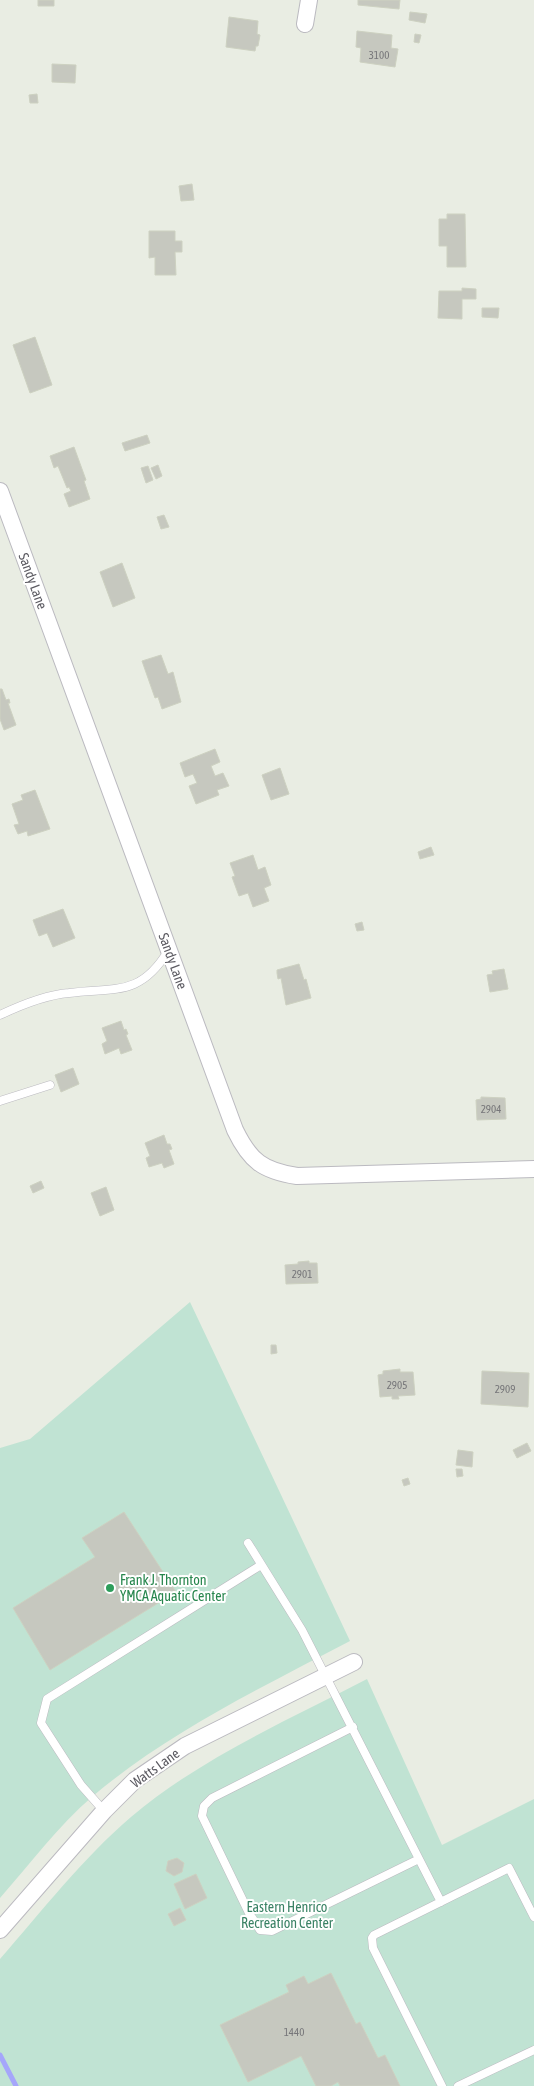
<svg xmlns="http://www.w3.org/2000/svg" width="534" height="2086" font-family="'Asap Condensed',sans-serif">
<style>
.green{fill:#c0e3d3}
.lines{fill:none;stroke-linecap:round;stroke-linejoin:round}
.stream{stroke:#a5a6fa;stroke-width:5}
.building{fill:#c6c8bf;stroke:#cdd1c1}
.lane-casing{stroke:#bbbac0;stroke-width:9}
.street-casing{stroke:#bbbac0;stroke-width:18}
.lane{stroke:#fff;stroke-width:8}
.street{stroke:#fff;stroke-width:16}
.leisure-dot{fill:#2e9e5b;stroke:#fff;stroke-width:2}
.labels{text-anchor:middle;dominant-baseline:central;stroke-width:4;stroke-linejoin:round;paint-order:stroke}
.number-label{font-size:11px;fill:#767679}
.street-label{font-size:14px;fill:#5c5b62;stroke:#fff}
.leisure-label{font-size:14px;fill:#27864d;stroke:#fff;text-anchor:start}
.park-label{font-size:14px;fill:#3a8265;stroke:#fff}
</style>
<rect width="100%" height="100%" fill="#e9ede3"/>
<path class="green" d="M190,1302l160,339c-89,47 -180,90 -257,155 -35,30 -63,68 -93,102v-450l30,-9z
M367,1679l75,166 92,-46v287h-534v-127c42,-48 82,-100 131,-142 68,-58 157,-97 236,-138z"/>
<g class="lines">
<path class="stream" d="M0,2055l16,31"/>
</g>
<path class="building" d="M38,0h16v6h-16z
M358,0h42l-1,9 -41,-4z
M410,12l17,2 -2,9 -16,-3z
M229,17l29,4 -1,13 3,1 -2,11h-2l-1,5 -29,-4z
M357,31l35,4 -1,13 7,1 -3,18 -35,-5 1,-14 -5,-1z
M415,34l6,1 -2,8 -5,-1z
M52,64l24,1 -1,18 -23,-1z
M37,94l1,9h-8l-1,-8z
M192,184l2,16 -13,1 -2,-15z
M447,214h18l1,53h-19v-21h-8v-27h8z
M149,231h26v10h7v11h-7l1,23h-21v-18l-6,1z
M462,288l14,1v10h-14v20l-24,-1 1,-27h23z
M482,308h17l-1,10 -16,-1z
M35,337l17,48 -22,8 -17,-48z
M147,435l3,8 -25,8 -3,-8z
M74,447l12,33 -2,1 6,18 -21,8 -5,-13 7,-3 -2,-4 -2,1 -9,-22 -4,2 -4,-12z
M158,465l4,11 -6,3 -5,-11z
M148,466l5,14 -7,3 -5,-15z
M164,515l5,12 -8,2 -4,-12z
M122,563l13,35 -22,9 -13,-35z
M161,655l7,19 5,-2 8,30 -19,7 -4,-12 -3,1 -13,-37z
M0,689h2l4,11 3,-1 1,4h-2l8,22 -12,5 -4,-11z
M215,749l5,13 -9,4 4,10 8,-3 6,13 -12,4 2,5 -23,9 -7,-18 8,-3 -4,-9 -8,3 -5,-14z
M280,768l9,26 -18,6 -9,-25z
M35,790l15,39 -22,7 -1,-5 -9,3 -4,-9 5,-1 -7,-20 11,-4 -2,-5z
M431,847l3,8 -14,4 -2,-7z
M253,855l5,15 7,-3 6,18 -7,3 5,13 -16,6 -5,-14 -9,3 -7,-19 3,-1 -5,-13z
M63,909l12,29 -22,9 -6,-14 -8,3 -6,-16z
M362,922l2,8 -7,1 -2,-7z
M299,964l5,16 2,-1 5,19 -25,7 -5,-27 -3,1 -1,-6v-3z
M504,969l4,20 -18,3 -3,-17 6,-1 -1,-3z
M121,1021l3,9 2,-1 2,5 -2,1 6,15 -11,4 -2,-6 -14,6 -3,-10 5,-3 -5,-13z
M73,1068l6,16 -18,8 -6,-17z
M481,1097l24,1 1,21 -29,1 -1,-20 5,-1z
M164,1135l3,9h3l2,5 -3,1 5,14 -10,4 -2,-5 -13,4 -3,-9 4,-2 -5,-13z
M41,1181l3,7 -11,5 -3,-7z
M106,1187l8,23 -14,6 -9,-23z
M309,1261v2h8l1,20 -32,1 -1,-19 13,-1v-2z
M271,1345h5l1,8 -6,1z
M400,1369v3h13l2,23 -17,1 1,3h-7v-3l-12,1 -2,-22 5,-1v-3z
M482,1371l47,2 -1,34 -47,-3z
M527,1443l4,8 -14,7 -4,-8z
M458,1450l15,2 -1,15 -16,-2z
M456,1469h6l1,7 -6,1z
M408,1478l2,6 -6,2 -2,-6z
M124,1512l52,80 -126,78 -37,-62 82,-51 -13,-19z
M177,1858l7,5 -2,9 -8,4 -8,-5 2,-10z
M196,1874l11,24 -22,11 -11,-25z
M180,1908l6,12 -12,6 -6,-12z
M331,1973l25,51 4,-2 18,36 7,-3 15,31h-60l-2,-4 -7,4h-15l-15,-30 -53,26 -28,-57 69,-33 -3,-7 18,-9 4,8z"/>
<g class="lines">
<g class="lane-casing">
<path id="lane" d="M0,1015c21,-10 45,-20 69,-22 46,-6 71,4 99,-42
M0,1101l50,-16
M248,1543l54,87 139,272
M353,1727l-141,71 -8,8 -2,10 47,97 11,17 12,1 147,-72
M104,1811l-23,-26 -40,-62 6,-24 214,-134
M442,2086l-69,-138 -1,-10 2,-3 135,-67 25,49
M458,2086l76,-36"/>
</g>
<g class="street-casing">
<path id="street" d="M305,24l4,-24
M0,491l235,639c15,31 28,41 62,46l237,-7
M0,1930l104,-119 31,-31 50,-34 169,-84"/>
</g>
<use href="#lane" class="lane"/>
<use href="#street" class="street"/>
</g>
<circle class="leisure-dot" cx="110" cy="1588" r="5"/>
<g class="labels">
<g class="number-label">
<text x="379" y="55">3100</text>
<text x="491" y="1109">2904</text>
<text x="302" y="1274">2901</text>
<text x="397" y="1385">2905</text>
<text x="505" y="1389">2909</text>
<text x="294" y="2032">1440</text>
</g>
<g class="street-label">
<text transform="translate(33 581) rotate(70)">Sandy Lane</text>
<text transform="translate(173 961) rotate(70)">Sandy Lane</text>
<text transform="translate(155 1768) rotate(-36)">Watts Lane</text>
</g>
<g class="leisure-label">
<text x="120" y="1580">Frank J. Thornton<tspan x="120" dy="16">YMCA Aquatic Center</tspan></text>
</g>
<g class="park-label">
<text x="287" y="1907">Eastern Henrico<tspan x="287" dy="16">Recreation Center</tspan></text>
</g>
</g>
</svg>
